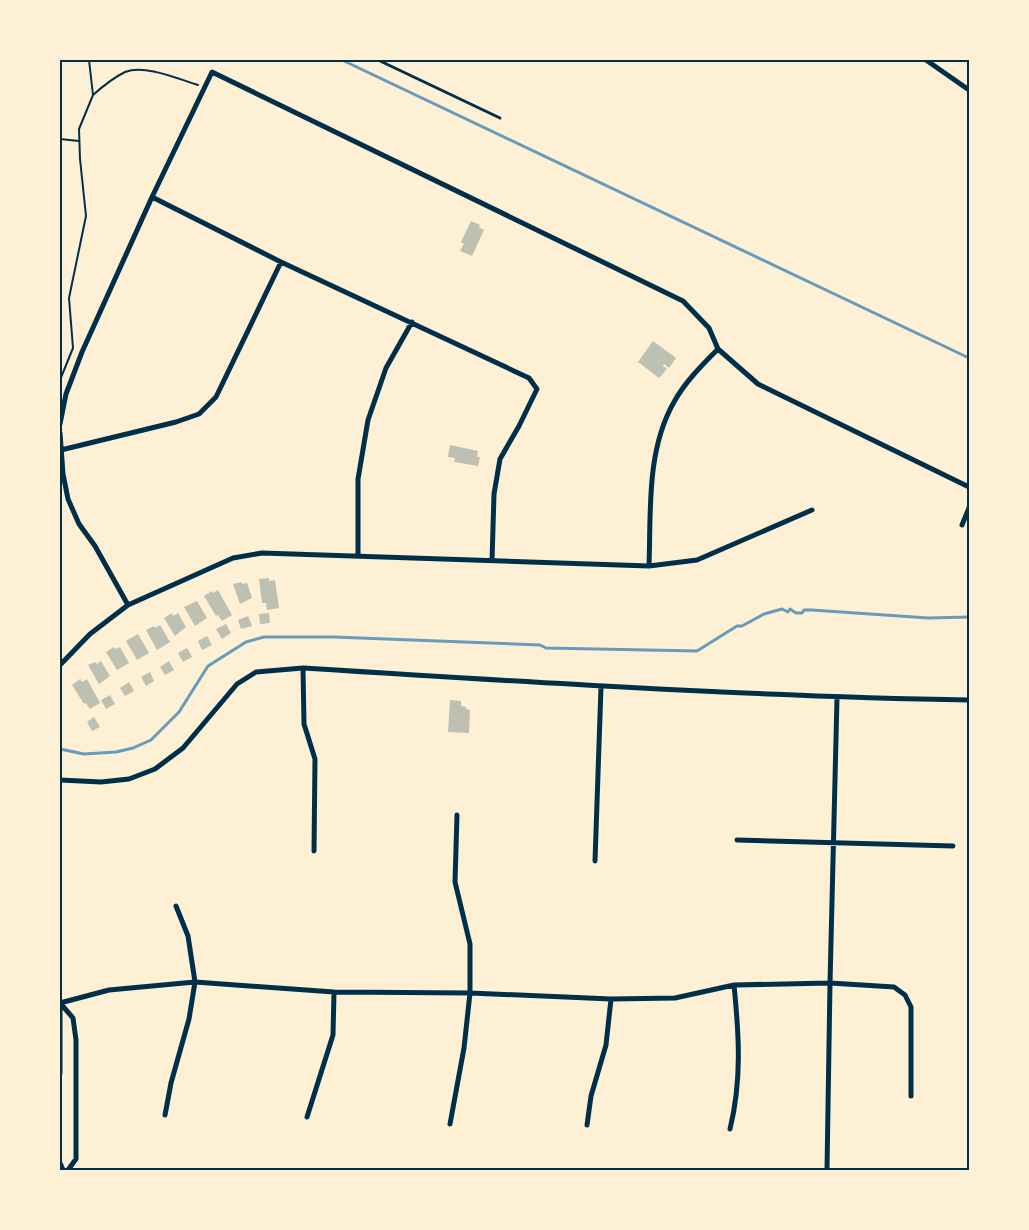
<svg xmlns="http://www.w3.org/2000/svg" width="1029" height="1230" font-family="'Source Serif 4',serif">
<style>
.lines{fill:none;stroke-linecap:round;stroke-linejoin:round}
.stream{stroke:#669bbc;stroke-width:3}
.building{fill:#bec0b2}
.path{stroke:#003049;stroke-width:2}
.service{stroke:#003049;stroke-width:3}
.minor{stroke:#003049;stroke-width:5}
.neatline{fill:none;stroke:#003049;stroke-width:2}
</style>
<rect width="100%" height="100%" fill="#fdf0d5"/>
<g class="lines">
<path class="stream" d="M342,60l627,298
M60,749l24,5 32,-2 17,-4 18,-8 28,-28 29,-46 38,-24 18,-5h70l206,8 6,3 151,3 40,-25h5l22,-12 18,-5 6,3 2,-3 6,4h6l2,-3h8l116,8 41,-1"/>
</g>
<path class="building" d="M471,221l9,4 -1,2 5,3 -12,26 -12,-5 4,-7 -3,-2z
M653,341l23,17 -7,10 -5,-4 -1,2 4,3 -8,9 -21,-16z
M450,445l28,6 -1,6h3l-2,9 -24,-4 1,-4 -7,-1z
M269,578v3l6,-1 4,28 -12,2 -1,-7h-4l-3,-24z
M242,582v2l5,-1 5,15 -12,6 -7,-20z
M218,590l14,25 -10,6 -4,-6 -2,1 -12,-20 8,-5 1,2z
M197,601l10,17 -12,8 -11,-19z
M172,613l1,3 5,-3 8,14 -11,9 -11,-18z
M269,613l1,10 -10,1 -1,-10z
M248,616l4,10 -11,3 -3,-9z
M226,624l5,9 -9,6 -6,-10z
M160,625l10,17 -13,8 -11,-20 8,-4 1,2z
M138,634l11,19 -12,7 -11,-19z
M207,636l5,9 -10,5 -4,-9z
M114,647l1,2 5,-2 9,16 -12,7 -11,-18z
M187,648l5,9 -9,5 -5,-9z
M101,661l9,15 -11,8 -11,-19 7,-3 2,2z
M169,661l5,9 -9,5 -5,-8z
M150,672l4,9 -8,5 -5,-9z
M80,679l2,3 5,-3 13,24 -10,6 -4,-6 -2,1 -12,-19z
M129,682l5,9 -9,5 -5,-8z
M110,695l5,9 -9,5 -5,-9z
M450,700l11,1v5l5,1v2l4,1 -1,23 -21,-1z
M94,717l6,10 -8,4 -5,-9z"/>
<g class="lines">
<path class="path" d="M93,95c10,-9 20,-17 32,-23 20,-8 53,7 73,13
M60,139l19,2
M60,380l13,-32 -4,-50 17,-82 -6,-57 -1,-30 14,-34 -4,-35"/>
<path class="service" d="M378,60l122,58"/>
<path class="minor" d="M926,60l43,30
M152,197l129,65 248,116 8,11 -18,37 -19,33 -6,35 -2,67
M60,424l6,-30 16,-42 70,-155 60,-125 471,229 26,27 9,21 40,35 211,103
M60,433l3,41 5,25 11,25 16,22 33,59
M61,450l115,-28 23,-8 17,-17 65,-135
M962,525l7,-17
M358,556v-77l10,-59 18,-52 26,-46
M649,566c2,-54 -3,-115 25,-164 11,-20 28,-37 44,-53
M60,665l30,-31 38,-29 105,-47 29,-5 387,13 48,-6 115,-50
M303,668l1,56 11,35 -1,92
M60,780l41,2 28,-3 26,-10 28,-21 54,-64 19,-12 47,-4c222,14 444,28 666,32
M737,840l216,6
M595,861l6,-174
M60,1003l49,-13 86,-8 139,10 136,1 141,6 64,-1 59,-13 96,-2 64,4 11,8 6,12v89
M60,1003l13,15 3,22v119l-8,11
M60,1073v-71
M165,1115l6,-32 18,-64 6,-37 -7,-46 -12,-30
M307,1117l26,-82 1,-43
M450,1124l14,-76 6,-55v-49l-15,-62 2,-67
M587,1125l4,-29 15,-51 5,-46
M730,1129c12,-49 9,-94 4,-144
M60,1163l3,7
M827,1170l3,-187 7,-285"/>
</g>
<rect width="1029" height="1230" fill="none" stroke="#fdf0d5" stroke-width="122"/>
<rect x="61" y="61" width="907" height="1108" class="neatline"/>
</svg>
